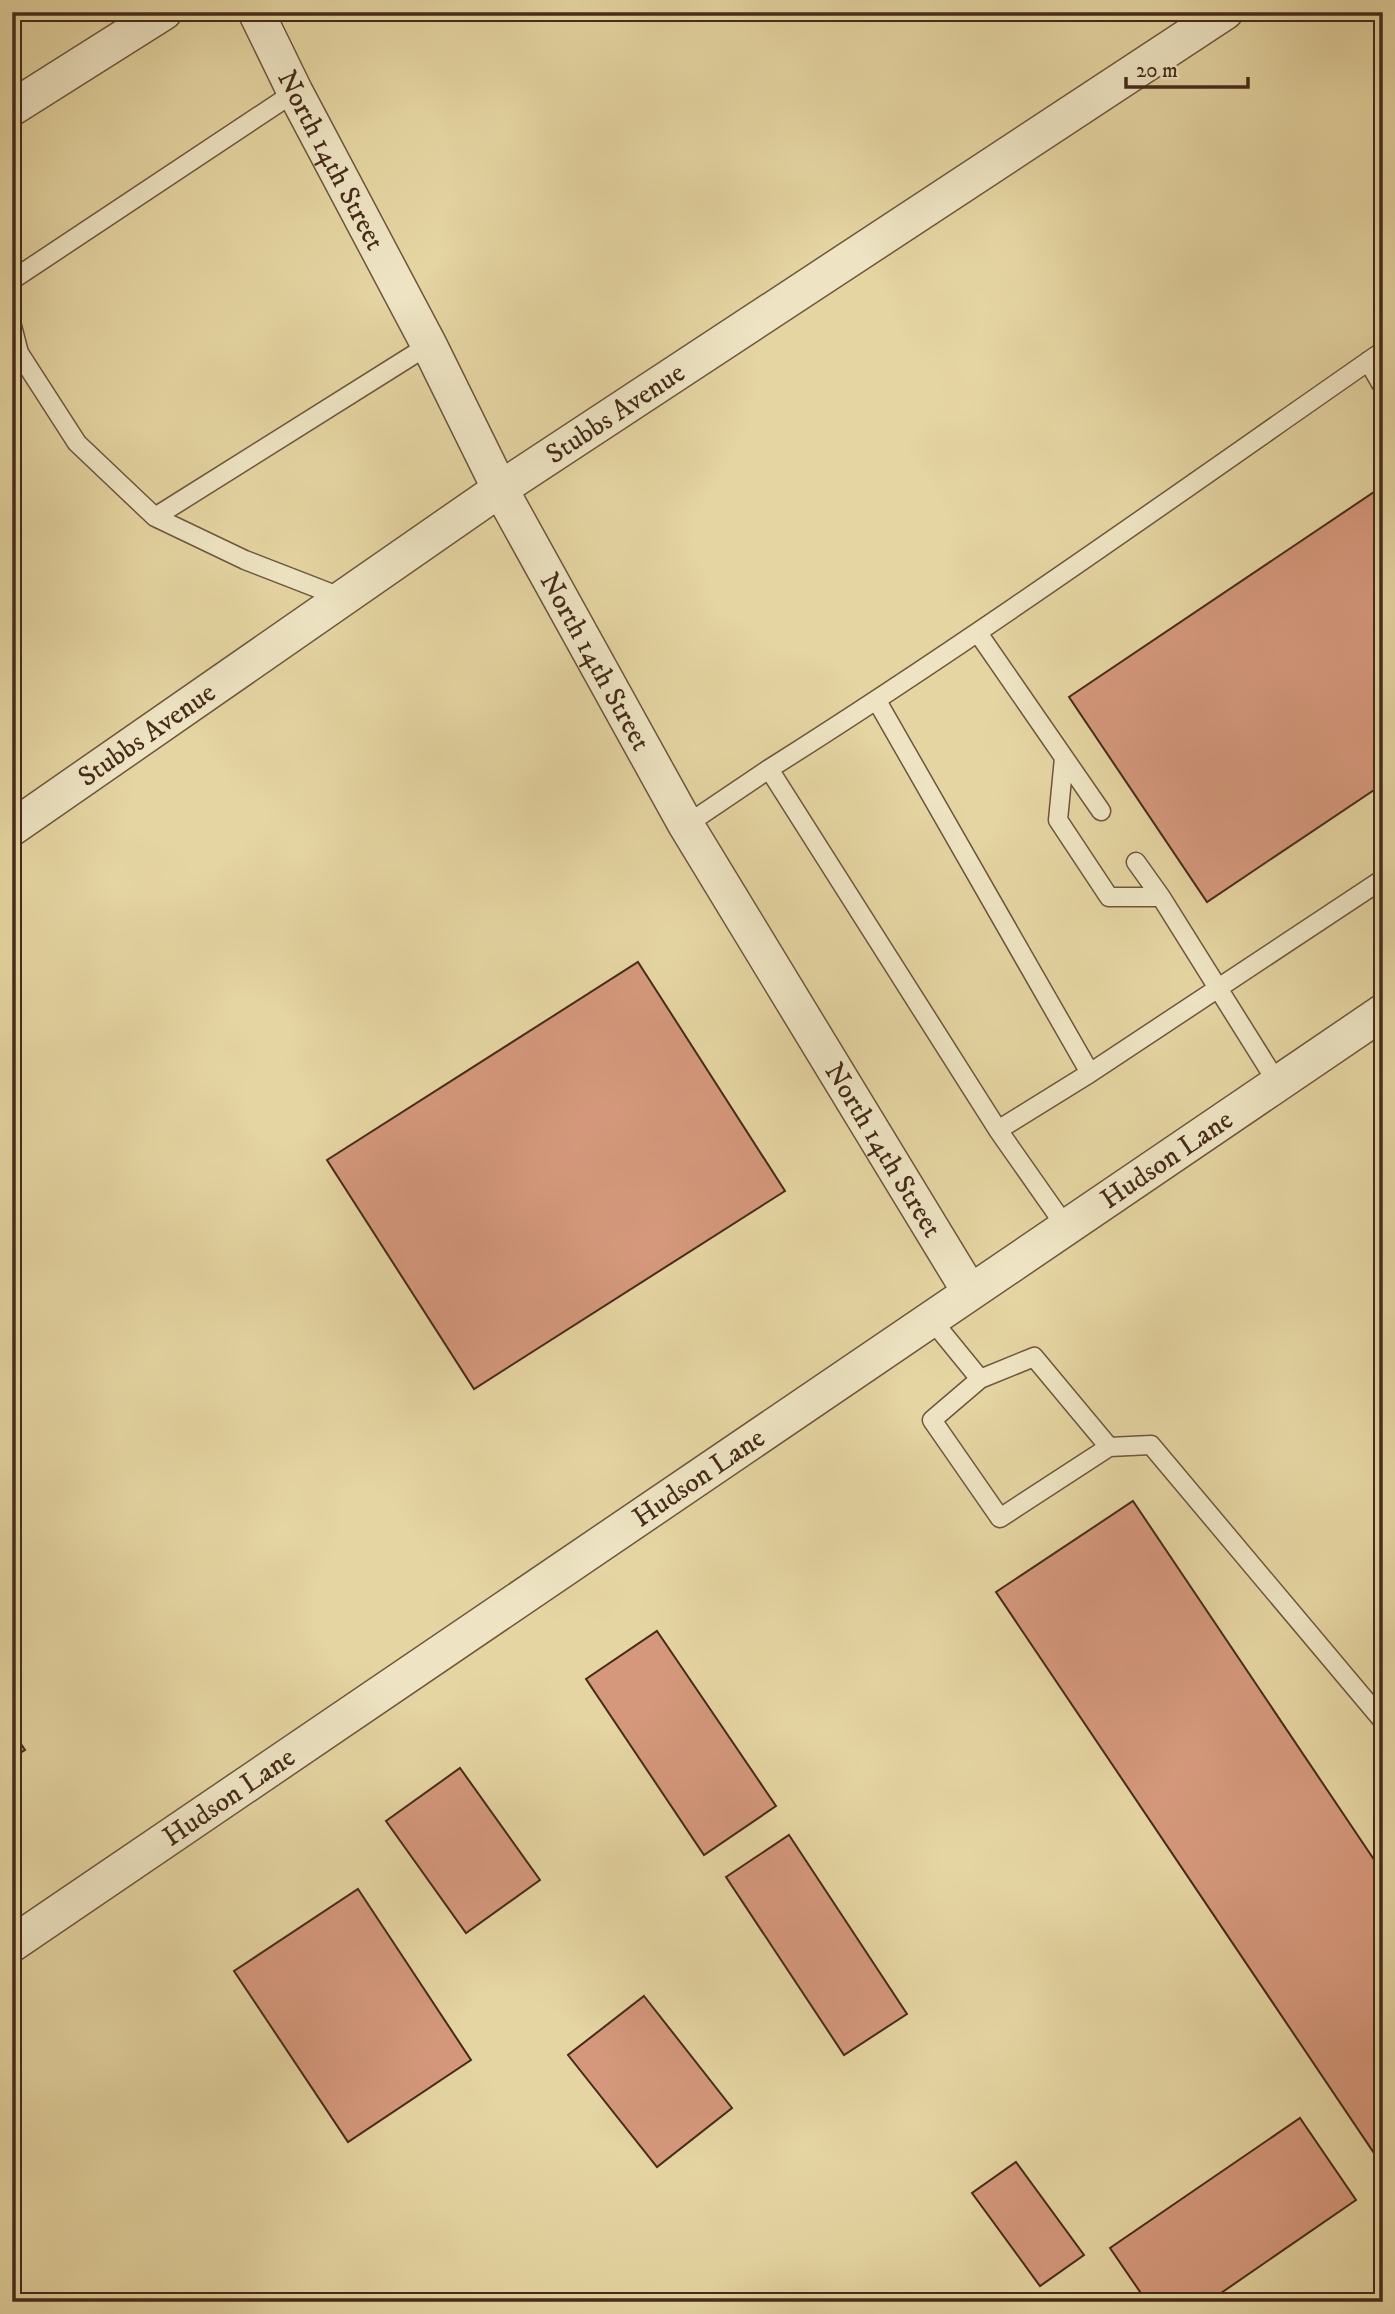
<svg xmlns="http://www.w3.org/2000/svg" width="1395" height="2314" font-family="'IM FELL DW Pica',serif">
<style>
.building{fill:#d5987c;stroke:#462b1a;stroke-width:2}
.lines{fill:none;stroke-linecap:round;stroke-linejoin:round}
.service-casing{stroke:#6e563c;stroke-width:21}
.minor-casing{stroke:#6e563c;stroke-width:38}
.service{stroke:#eee4c3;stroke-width:18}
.minor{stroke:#eee4c3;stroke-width:35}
.labels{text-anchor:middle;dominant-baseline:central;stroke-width:5;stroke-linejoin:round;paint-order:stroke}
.street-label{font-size:28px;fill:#462b1a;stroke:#eee4c3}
</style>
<rect width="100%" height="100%" fill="#e5d5a2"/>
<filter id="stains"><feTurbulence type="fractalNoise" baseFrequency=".00286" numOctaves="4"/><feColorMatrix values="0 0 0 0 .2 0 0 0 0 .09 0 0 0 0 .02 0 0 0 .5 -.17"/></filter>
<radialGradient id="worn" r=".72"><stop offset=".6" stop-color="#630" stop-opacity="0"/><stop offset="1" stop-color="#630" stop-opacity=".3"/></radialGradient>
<path class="building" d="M1377,490l6,9v285l-176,118 -138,-205z
M638,962l147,229 -311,198 -147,-229z
M1133,1501l250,372v274l-9,6 -378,-561z
M657,1631l119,175 -72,49 -118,-176z
M12,1731l13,19 -13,8z
M460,1768l80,112 -74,53 -80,-112z
M789,1835l118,179 -63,41 -118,-178z
M358,1889l113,171 -123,82 -114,-171z
M644,1996l88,112 -75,59 -89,-112z
M1300,2118l56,82 -148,102h-61l-37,-54z
M1016,2162l68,93 -44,31 -68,-93z"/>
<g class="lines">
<g class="service-casing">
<path id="service" d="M12,280l283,-188
M12,326l7,27 58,90 78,74 90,43 98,38
M1368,361l15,26
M155,517l274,-172
M978,633l123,178
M877,701l213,372
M1064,758l-6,62 51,77h52
M769,769c209,-132 411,-277 614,-418
M686,825l83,-56 229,361 68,97
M1136,862l25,35 117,187
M998,1130l92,-57 293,-194
M931,1319l49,60 54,-22 75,90 42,-2 232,276
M980,1379l-48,41 68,98 109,-71"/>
</g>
<g class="minor-casing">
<g id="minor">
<path id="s1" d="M256,12l39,80 134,253 71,144 186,336 284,467"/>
<path d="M12,108l152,-96"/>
<path id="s2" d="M12,828l488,-339 725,-477"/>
<path id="s3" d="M12,1944l1371,-932"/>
</g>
</g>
<use href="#service" class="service"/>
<use href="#minor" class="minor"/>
</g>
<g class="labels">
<g class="street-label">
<text stroke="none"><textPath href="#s1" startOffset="166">North 14th Street</textPath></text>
<text stroke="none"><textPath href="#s2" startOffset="732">Stubbs Avenue</textPath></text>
<text stroke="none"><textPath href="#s1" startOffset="733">North 14th Street</textPath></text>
<text stroke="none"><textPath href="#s2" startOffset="164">Stubbs Avenue</textPath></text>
<text stroke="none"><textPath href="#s1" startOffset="1300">North 14th Street</textPath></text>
<text stroke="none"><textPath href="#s3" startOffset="1396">Hudson Lane</textPath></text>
<text stroke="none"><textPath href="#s3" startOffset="830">Hudson Lane</textPath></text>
<text stroke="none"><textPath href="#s3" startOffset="262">Hudson Lane</textPath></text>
</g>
</g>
<rect width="1395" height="2314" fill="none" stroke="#e5d5a2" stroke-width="42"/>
<rect x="14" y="14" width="1367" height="2286" fill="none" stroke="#462b1a" stroke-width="3.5"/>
<rect x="21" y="21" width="1353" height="2272" fill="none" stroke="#462b1a" stroke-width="2"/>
<path d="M1126 77v10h122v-10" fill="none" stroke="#462b1a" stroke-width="3.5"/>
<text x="1136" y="77" font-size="21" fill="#462b1a" stroke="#eee4c3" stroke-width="5" paint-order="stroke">20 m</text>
<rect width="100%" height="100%" filter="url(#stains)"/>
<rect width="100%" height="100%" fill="url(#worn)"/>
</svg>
